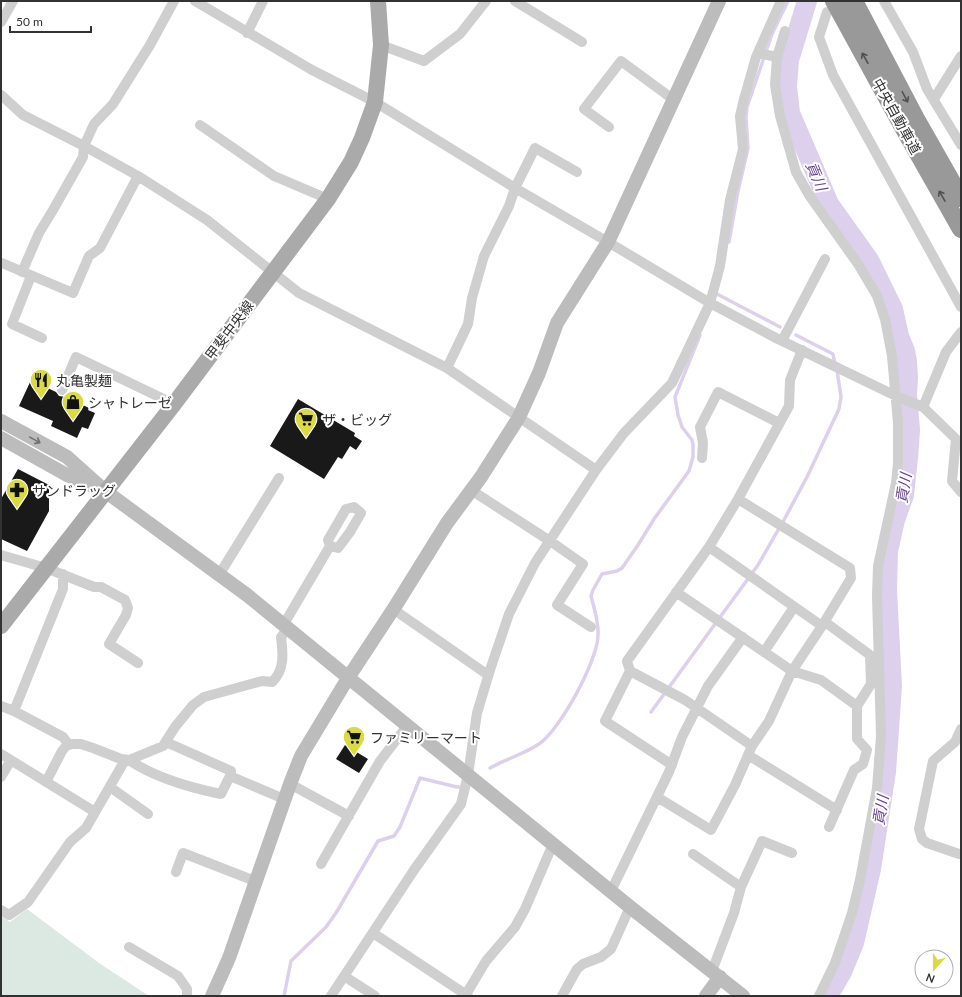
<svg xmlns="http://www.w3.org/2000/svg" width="962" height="997" font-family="Lato,'Noto Sans JP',sans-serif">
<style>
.green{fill:#dce9e2}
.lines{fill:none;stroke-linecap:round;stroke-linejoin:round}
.stream{stroke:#ddd0ec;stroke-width:3.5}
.river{stroke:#ddd0ec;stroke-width:20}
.building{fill:#191919}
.street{stroke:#cfcfcf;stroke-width:10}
.secondary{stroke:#bcbcbc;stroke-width:14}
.primary{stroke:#aaa;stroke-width:16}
.highway{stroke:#999;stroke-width:18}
.oneway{stroke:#515151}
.oneway2{stroke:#707070}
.labels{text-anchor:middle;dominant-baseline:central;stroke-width:4;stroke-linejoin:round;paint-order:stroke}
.street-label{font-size:14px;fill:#323232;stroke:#fff}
.poi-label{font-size:14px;fill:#323232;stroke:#fff;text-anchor:start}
.water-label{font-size:15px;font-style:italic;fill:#674490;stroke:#fff}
</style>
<rect width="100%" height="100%" fill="#fff"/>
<path class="green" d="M27,909l72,54 50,33h-148v-80l9,6z"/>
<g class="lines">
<path class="stream" d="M729,242l9,-51 10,-43 -2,-31 1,-10 25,-73 16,-33
M717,294l63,33
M796,335l37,19 2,10
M651,712l107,-147 27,-47 22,-41 32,-68 2,-12 -4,-27
M490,768c16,-9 34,-14 49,-24 21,-14 59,-84 59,-109 1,-13 -4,-27 -7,-39l2,-6 9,-16 15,-3 5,-3 16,-23 16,-26 35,-48 4,-14v-12l-1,-5 -10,-13 -4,-12 -3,-18 25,-62
M284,996l7,-35 35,-34 10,-14 42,-72 16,-5 6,-9 20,-49 37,9h2"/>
<path class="river" d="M807,1l-18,59 -2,26 3,27 39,91 40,56 24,49 6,27 6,15 2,10 1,17 -1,16 3,36 -2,28 -4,37 -9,25 -7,31 -1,39 5,96 -6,86 -15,97 -17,74 -12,29 -14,24"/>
</g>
<path class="building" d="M31,380l25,12 3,4 7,1 23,11 -1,2 7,3 -7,16 -6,-2 -5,11 -26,-12 2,-5 -34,-15z
M298,399l57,34 -1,3 8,5 -6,9 -6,-4 -8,13 -4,-2 -14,22 -54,-33z
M18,469l31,16v26l-22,40 -26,-12v-40z
M345,745l23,14 -9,14 -23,-14z"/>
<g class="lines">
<path class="street" d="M195,1l117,69 63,32 140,86 93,54 102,61 66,35 120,58 27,11 33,32 -4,42 9,11
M515,1l67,41
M884,1l29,51 14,37 34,56
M827,12l-8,25 14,38 128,232
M1,22l12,-21
M785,31l-8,26 -2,28 5,31 16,56 13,23 49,69 19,32 8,23 7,37 6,67v40l-2,20 -18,83 -1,30 4,140 -4,52 -17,92 -8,33 -17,50 -16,33
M247,33l16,-32
M381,45l43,16 36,-27 26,-33
M758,53l19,4
M1,95l22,20 61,31 54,30 69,44 92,73 148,75 149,102
M934,99l27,-43
M200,125l74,51 54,23
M609,127l-25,-18 37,-48 53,39
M2,263l71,30 16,-37 11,-8 38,-72
M22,272l17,-39 14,-23 30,-53 1,-11 10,-22 19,-20 37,-59 24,-44
M31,276l-19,48 30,14
M782,341l43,-82
M447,368l21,-44 4,-26 12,-42 25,-50 6,-18 20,-40 42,24
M62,390l14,-33 98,47
M923,407l23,-55 15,-20
M702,458l1,-15 -3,-16 18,-35 61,31
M471,490l79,51 33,23 -26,41 34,22
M354,507l7,6 -11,19 -12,16 -8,-2 -2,-6 18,-31z
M709,547l113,79
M1,555l45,13 48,19h7l24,13 3,8 -2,7 -17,29 29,19
M219,575l60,-97
M676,592l116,79 29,9 36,26 14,-22 -1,-29 -45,-33
M393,609l95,66
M284,624l46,-78
M764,652l30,-45
M630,671l-25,50 67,44
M1,706l13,5 49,26 6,8
M14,711l49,-122v-15
M166,742l65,29 -1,5 54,23
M752,746l-67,-46 -55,-29 -3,-10 82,-114 29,-48 51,-93 1,-26 12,-30
M1,754l94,58
M748,755l89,55
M129,760c25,17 63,28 92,34l9,-18
M1,777l10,-17
M46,782l16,-31 4,-5 6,-2h9l12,4 28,11 8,1 34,-14 12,-19 18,-22 11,-8 58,-16 10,1c13,-12 11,-29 9,-45l7,-9
M290,784l59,32
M110,787l38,27
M657,797l54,33 24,-45 17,-39 17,-25 23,-50 30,-45 29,-48 -1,-10 -112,-69
M829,827l25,-57 9,-6 4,-14 -10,-11v-33
M693,854l48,33
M959,854l-32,-11 -5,-4 -3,-10 14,-68 22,-19 6,-13
M321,864l59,-103 27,-35
M176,872l7,-19 72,28
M611,891l58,-119 13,-35 26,-51 35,-49
M1,910l8,5 19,-13 42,-60 16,-14 39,-68
M373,933l95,63
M129,947l49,29 9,13v7
M712,971l22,-58 7,-26 21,-46 30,12
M344,976l31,20
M331,996l83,-126 47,-66 7,-29 9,-62 13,-43 19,-56 26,-51 61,-93 28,-37 48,-50 38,-80 10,-37 10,-66 13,-51 -3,-33 4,-17 12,-42 25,-56
M465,996l21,-35 29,-34 10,-18 28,-65
M562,996l15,-27 6,-5 18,-7 10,-8 19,-42"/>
<path class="secondary" d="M1,421l66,36 38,34 142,104 383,312 113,89
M1,438l66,37 26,11
M212,996l17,-38 61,-174 11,-28 47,-78 48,-73 51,-82 34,-46 38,-60 20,-44 18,-50 51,-81 111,-241
M706,996l14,-19"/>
<path class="primary" d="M1,626l173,-222 154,-205 23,-37 11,-24 13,-36 6,-57 -3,-44"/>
<path class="highway" d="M834,1l69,126 58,102
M854,1l62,118 45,79"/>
</g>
<defs><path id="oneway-shaft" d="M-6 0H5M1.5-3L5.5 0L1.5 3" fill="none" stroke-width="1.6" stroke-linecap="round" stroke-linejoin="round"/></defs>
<g class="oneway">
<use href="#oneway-shaft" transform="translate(865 58) rotate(-119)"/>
<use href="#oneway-shaft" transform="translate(905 97) rotate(62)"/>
<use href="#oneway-shaft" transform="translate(942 196) rotate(-120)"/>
</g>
<use class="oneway2" href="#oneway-shaft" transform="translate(35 440) rotate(29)"/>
<defs>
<g id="restaurant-pin" transform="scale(1.15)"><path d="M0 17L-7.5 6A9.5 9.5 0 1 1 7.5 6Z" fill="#dadb42" stroke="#fff"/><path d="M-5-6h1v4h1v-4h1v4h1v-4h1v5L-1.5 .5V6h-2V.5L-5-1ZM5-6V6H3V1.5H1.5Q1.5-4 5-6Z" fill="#111"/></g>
<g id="shop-pin" transform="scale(1.15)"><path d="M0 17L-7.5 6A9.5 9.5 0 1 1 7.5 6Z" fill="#dadb42" stroke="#fff"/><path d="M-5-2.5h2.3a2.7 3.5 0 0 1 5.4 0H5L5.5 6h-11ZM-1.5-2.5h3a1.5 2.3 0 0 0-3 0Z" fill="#111"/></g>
<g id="supermarket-pin" transform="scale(1.15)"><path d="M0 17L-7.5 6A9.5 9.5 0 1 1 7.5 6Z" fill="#dadb42" stroke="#fff"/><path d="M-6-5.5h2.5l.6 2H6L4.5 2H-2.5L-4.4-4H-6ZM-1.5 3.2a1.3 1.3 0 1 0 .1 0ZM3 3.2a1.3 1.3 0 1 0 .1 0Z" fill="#111"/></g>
<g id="pharmacy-pin" transform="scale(1.15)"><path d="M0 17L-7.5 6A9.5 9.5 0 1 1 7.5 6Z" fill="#dadb42" stroke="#fff"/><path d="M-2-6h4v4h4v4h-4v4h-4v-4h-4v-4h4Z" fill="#111"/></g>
</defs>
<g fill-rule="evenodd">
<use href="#restaurant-pin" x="41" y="380"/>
<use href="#shop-pin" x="73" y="402"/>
<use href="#supermarket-pin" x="306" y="419"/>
<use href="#pharmacy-pin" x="17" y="490"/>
<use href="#supermarket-pin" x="354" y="737"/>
</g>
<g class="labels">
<g class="street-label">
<text transform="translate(897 116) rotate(61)">中央自動車道</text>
<text transform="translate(229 330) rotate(-53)">甲斐中央線</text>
</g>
<g class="poi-label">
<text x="56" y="380">丸亀製麺</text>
<text x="88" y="402">シャトレーゼ</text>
<text x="322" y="419">ザ・ビッグ</text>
<text x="32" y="490">サンドラッグ</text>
<text x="370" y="737">ファミリーマート</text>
</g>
<g class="water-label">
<text transform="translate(817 176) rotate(67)">貢川</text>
<text transform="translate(903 488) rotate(-81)">貢川</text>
<text transform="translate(880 810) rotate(-81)">貢川</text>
</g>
</g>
<rect width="962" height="997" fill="none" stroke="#323232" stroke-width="4"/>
<g transform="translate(934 969) rotate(201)"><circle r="19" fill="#ffffff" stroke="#adadad"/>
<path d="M0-3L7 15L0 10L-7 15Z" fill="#dadb42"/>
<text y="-6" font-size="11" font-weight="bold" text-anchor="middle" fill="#323232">N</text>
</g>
<path d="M10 26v6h81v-6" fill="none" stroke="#323232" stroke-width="2"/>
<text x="16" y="26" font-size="12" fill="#323232" stroke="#ffffff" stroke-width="3" paint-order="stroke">50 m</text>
</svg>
